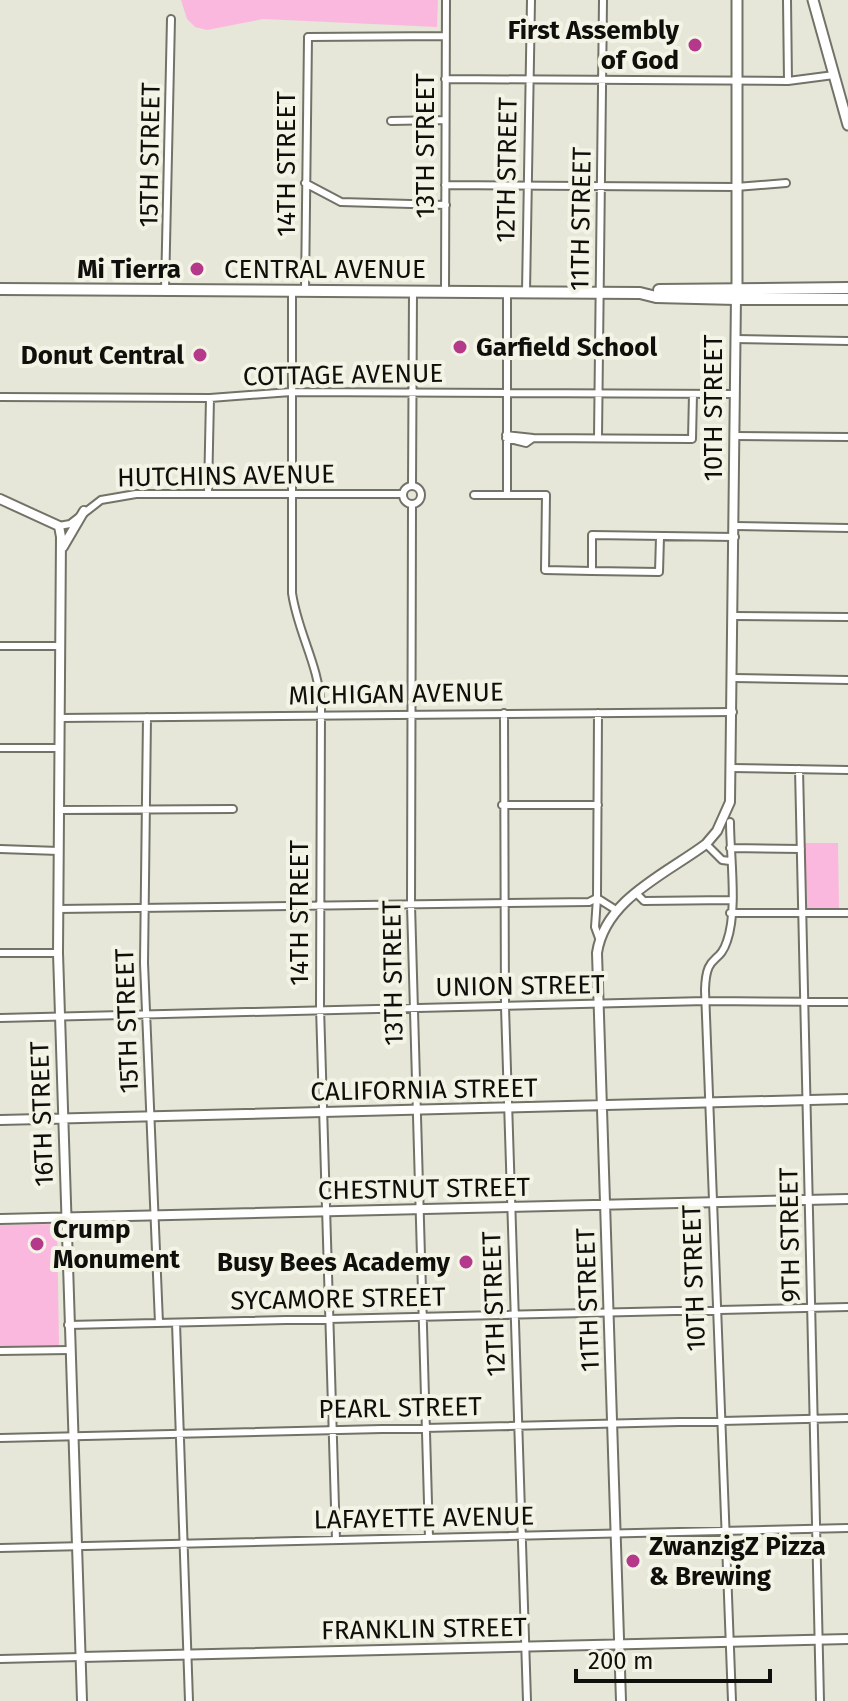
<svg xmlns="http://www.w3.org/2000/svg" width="848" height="1701" font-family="'Fira Sans',sans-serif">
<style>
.green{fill:#fbb8de}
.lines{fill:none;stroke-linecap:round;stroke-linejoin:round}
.minor-casing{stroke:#737267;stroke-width:10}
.tertiary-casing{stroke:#737267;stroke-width:12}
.secondary-casing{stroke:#737267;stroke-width:13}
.primary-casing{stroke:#737267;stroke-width:14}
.minor{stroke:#fff;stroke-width:6}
.tertiary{stroke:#fff;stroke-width:8}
.secondary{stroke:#fff;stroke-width:9}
.primary{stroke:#fff;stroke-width:10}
.poi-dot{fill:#b4398b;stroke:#f3f3e6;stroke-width:3}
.labels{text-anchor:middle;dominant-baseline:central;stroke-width:8;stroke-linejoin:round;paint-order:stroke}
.poi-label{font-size:26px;font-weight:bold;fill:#0f0f0b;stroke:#f3f3e6;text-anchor:end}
.street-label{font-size:26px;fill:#0f0f0b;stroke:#f3f3e6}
</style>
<rect width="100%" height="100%" fill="#e6e6d9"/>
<path class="green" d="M181,0h257l-1,27 -174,-8 -56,11 -12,-3 -8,-8z
M804,843h34l1,66h-34z
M57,1224l2,122h-59v-121z"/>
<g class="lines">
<g class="minor-casing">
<path id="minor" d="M787,0l1,81
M445,79l343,2 46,-6
M391,121l54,-1
M305,183l36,19 105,3
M445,185l291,2 50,-4
M165,290l6,-271
M292,291v302c6,41 27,71 29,115l-1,299 16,533
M305,291l3,-254 137,-1
M445,292l1,-292
M526,292l5,-292
M735,339l113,2
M0,397l210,1 81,-6 444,2
M506,435l27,3 -7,5 -20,-5
M735,436l113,1
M533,438l159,1 1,-45
M598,438l5,-438
M403 495a9 9 0 1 1 18 0a9 9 0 1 1-18 0Z
M412,486l1,-195
M208,493l2,-95
M474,495h72l-1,75 47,1
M507,495v-203
M412,504l-1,401 18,633
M59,526l11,-2 31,-24 35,-6h267
M735,526l113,2
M660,537l-1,35 -67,-1v-36l143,2
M734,616l114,1
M0,646h60
M734,678l114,2
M504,713l1,294 22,694
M598,713l-1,185 19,12
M147,717l-3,246 15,360
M60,718l673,-6
M0,748h59
M732,768l116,2
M799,769l21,932
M502,805h96
M59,810l174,-1
M730,822c0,34 8,88 -3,119 -8,25 -21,11 -22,49l27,711
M706,844l16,16 8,1
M730,848l71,1
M0,849l59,2
M636,893l8,8 86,-1
M58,909l531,-7 8,-4 -2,29 4,11
M730,913h118
M0,953h58
M0,1018l706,-17 142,1
M176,1323l13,378
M68,1325l780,-18
M0,1351l70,-1
M0,1438l848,-20
M0,1548l848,-20
M0,1659l81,-2"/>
</g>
<g class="tertiary-casing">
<path id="tertiary" d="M0,499l59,27 2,11 -3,416 24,748
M63,547l21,-36
M0,1120l848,-21
M0,1219l848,-20
M81,1657l767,-18
M621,1701l-24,-748c8,-54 69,-79 109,-109l11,-13 13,-29 6,-506"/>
</g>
<g class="secondary-casing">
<path id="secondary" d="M813,0l35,125
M737,289v-289"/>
</g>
<g class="primary-casing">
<path id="primary" d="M0,289l640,4 16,4 80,2h112
M659,290l189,-2"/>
</g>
<use href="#minor" class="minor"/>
<use href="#tertiary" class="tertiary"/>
<use href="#secondary" class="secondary"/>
<use href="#primary" class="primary"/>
</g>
<g class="poi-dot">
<circle cx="695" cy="45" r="8"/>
<circle cx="197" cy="269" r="8"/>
<circle cx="460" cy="347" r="8"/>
<circle cx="200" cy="355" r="8"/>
<circle cx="37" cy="1244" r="8"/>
<circle cx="466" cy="1262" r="8"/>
<circle cx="633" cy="1561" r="8"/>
</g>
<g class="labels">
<g class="poi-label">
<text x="679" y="30">First Assembly<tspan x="679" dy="30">of God</tspan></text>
<text x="181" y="269">Mi Tierra</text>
<text x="476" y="347" text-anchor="start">Garfield School</text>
<text x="184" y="355">Donut Central</text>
<text x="53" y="1229" text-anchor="start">Crump<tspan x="53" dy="30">Monument</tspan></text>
<text x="450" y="1262">Busy Bees Academy</text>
<text x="649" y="1546" text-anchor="start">ZwanzigZ Pizza<tspan x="649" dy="30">&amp; Brewing</tspan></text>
</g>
<g class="street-label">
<text transform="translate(425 146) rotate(-90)">13TH STREET</text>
<text transform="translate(150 155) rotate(-89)">15TH STREET</text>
<text transform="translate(286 164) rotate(-90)">14TH STREET</text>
<text transform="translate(507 170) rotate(-89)">12TH STREET</text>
<text transform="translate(581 219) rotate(-89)">11TH STREET</text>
<text x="325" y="269">CENTRAL AVENUE</text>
<text transform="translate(343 375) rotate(-1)">COTTAGE AVENUE</text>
<text transform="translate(713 408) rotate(-90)">10TH STREET</text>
<text transform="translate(226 476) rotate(-1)">HUTCHINS AVENUE</text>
<text transform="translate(396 694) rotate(-1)">MICHIGAN AVENUE</text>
<text transform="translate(299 913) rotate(-90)">14TH STREET</text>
<text transform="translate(393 973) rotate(-91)">13TH STREET</text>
<text transform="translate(520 986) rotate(-1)">UNION STREET</text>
<text transform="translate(127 1021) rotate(-92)">15TH STREET</text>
<text transform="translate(424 1090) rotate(-1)">CALIFORNIA STREET</text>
<text transform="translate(42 1114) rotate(-92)">16TH STREET</text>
<text transform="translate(424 1189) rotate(-1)">CHESTNUT STREET</text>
<text transform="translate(790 1235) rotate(-91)">9TH STREET</text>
<text transform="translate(694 1278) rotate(-92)">10TH STREET</text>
<text transform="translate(338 1299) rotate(-1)">SYCAMORE STREET</text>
<text transform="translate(588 1300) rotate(-92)">11TH STREET</text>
<text transform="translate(494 1304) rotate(-92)">12TH STREET</text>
<text transform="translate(400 1408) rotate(-1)">PEARL STREET</text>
<text transform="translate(424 1518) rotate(-1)">LAFAYETTE AVENUE</text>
<text transform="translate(424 1629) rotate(-1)">FRANKLIN STREET</text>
</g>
</g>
<path d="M576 1669v12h194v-12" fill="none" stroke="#0f0f0b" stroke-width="4"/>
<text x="588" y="1669" font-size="24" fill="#0f0f0b" stroke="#f3f3e6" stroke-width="6" paint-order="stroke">200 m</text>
</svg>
